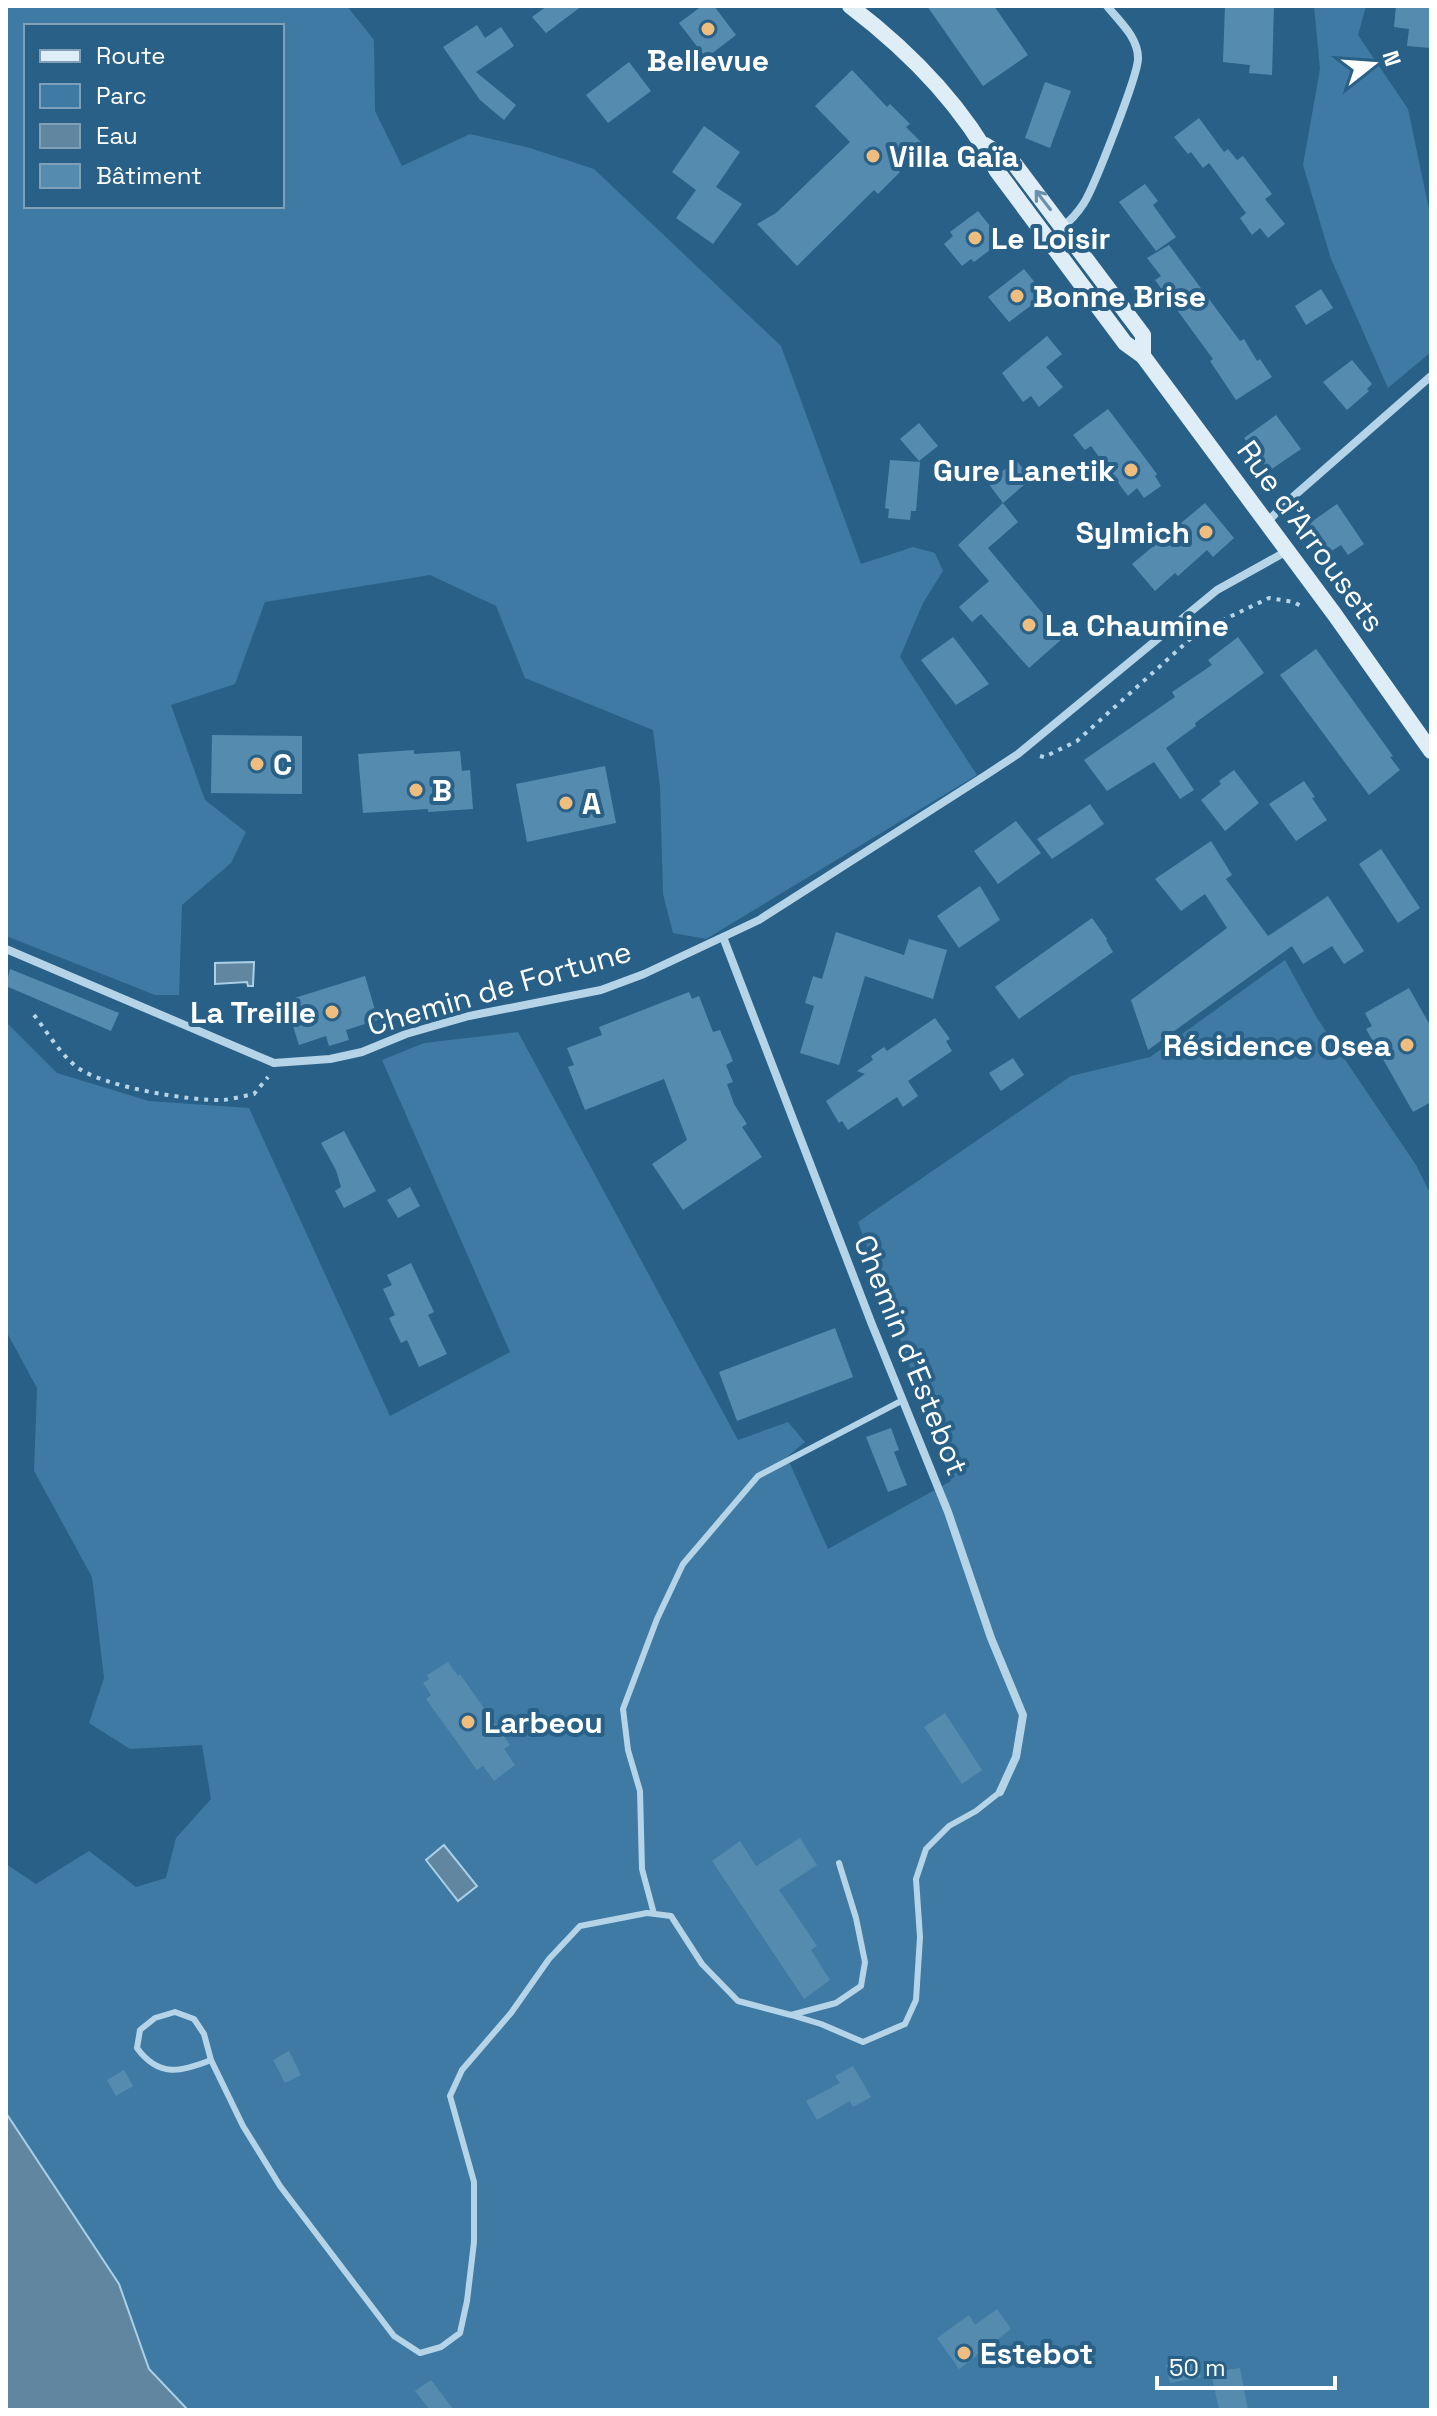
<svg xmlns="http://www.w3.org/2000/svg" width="1437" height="2416" font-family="'Space Grotesk',sans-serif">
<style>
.green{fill:#3e7aa3;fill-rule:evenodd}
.water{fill:#6186a0;stroke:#aad0e8;stroke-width:2}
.building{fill:#568bb0}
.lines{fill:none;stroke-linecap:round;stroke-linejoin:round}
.path{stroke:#b6d4e8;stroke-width:4;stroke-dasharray:4 6;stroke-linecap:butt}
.lane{stroke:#b6d4e8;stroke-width:6}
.street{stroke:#b6d4e8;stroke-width:8}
.secondary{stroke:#dfedf7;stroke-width:16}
.oneway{stroke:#6991ae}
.poi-dot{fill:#efbd7d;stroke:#296087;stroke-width:3}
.labels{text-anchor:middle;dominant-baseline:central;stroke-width:8;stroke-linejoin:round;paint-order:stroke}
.poi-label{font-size:30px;font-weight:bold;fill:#fff;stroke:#296087;text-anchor:start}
.street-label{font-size:30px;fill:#fff;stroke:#296087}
</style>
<rect width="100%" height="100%" fill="#296087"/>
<path class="green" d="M6,6h341l27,34 1,71 27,55 68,-32 60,14 64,21 187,177 80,218 52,-17 22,6 8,18 -20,32 -23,54 77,118 -271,164 -33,-6 -10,-39 -3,-108 -7,-56 -128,-52 -29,-72 -66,-31 -165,27 -30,82 -64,21 34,95 41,32 -15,31 -49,42 -3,90h-24l-149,-59zM26,26h256v180h-256z
M1314,6h52l-8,29 50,74 23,110v133l-43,36 -57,-129 -28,-94 17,-96z
M1285,960l32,58 99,147 15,30v1215h-1243l-39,-41 -30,-85 -113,-171v-249l30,20 53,-33 47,36 30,-9 10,-40 35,-39 -9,-54 -72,4 -41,-26 15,-45 -12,-101 -58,-106 3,-83 -31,-57v-309l51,51 92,28 100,7 141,308 120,-64 -128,-292 42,-17 94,-11 220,408 50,-18 17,20 -18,15 41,92 123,-68 -93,-259 213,-146 79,-19z"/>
<path class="water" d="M254,962l-1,24h-5l-1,-4 -32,2v-21z
M444,1845l33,41 -19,15 -32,-41z
M6,2113l113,171 30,85 39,41h-182z"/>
<path class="building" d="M547,6h35l-36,27 -14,-16z
M702,6h12l22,29 -30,23 -27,-35z
M927,6h67l34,49 -45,31z
M1225,6h49l-2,69 -23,-2 1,-8 -27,-3z
M1396,6h35v42l-24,-2 2,-17 -15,-2z
M477,25l8,13 16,-11 13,19 -38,26 40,33 -12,15 -24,-20 -37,-53z
M629,62l22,29 -43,32 -22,-28z
M852,70l35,37 3,-3 20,20 -4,3 17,17 -26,25 3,3 -22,22 -4,-4 -77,76 -40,-42 19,-11 74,-71 -35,-36z
M1045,82l26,9 -21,57 -25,-10z
M1199,118l25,34 4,-3 9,11 6,-4 29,38 -7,5 20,25 -17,14 -8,-10 -8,7 -12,-17 6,-5 -37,-50 -6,5 -12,-16 -3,2 -14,-17z
M704,126l36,26 -24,35 26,17 -29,40 -37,-26 20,-28 -24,-18z
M1145,184l13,17 -5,4 23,32 -20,14 -37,-49z
M978,211l24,30 -28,21 -3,-3 -9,7 -18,-22 9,-8 -3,-4z
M1169,245l71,96 4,-2 13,22 3,-2 12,18 -36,23 -26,-39 3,-2 -58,-79 6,-4 -14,-18z
M1024,269l21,26 -36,27 -21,-25z
M1321,289l12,19 -27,17 -11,-19z
M1047,336l15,18 -16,13 17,20 -24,20 -8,-11 -8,6 -21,-29z
M1352,360l20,24 -5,5 2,2 -22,19 -24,-28z
M1108,409l49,65 -2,2 6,10 -17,12 -7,-10 -9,8 -37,-50 -6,4 -12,-15z
M1276,415l25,34 -32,22 -25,-33z
M919,423l19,23 -19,15 -19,-22z
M890,460l30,2 -4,49h-5l-1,9 -22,-2 1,-9 -4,-1z
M1016,460l15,19 -28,24 -15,-20z
M1003,503l15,19 -30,26 75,90 -34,30 -48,-54 -9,8 -13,-15 30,-26 -31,-36z
M1205,503l29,35 -21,19 -6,-7 -29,26 -3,-3 -20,18 -23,-27z
M1337,504l27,40 -16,11 -7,-10 -14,9 -20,-29z
M953,637l36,47 -33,21 -35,-45z
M1238,637l26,36 -69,50 1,3 -30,22 28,42 -14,9 -26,-37 -47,29 -23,-31 91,-63 -3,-5 40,-27 -4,-5z
M1316,649l77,107 -3,1 10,13 -31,25 -89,-120z
M212,735l90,1v58l-91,-1z
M414,750v4l46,-3 2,20 8,-1 3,39 -45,3v-3l-65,4 -5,-59z
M605,766l11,57 -89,19 -11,-58z
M1234,770l25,33 -34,28 -24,-31 20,-16 -2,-3z
M1304,781l11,16 -3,1 15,22 -31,21 -27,-37z
M1090,804l14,20 -52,35 -15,-20z
M1016,821l25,32 -43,31 -24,-33z
M1211,841l21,34 -6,4 42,57 60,-40 36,55 -20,13 -12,-18 -29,18 -11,-18 -144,104 -17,-50 96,-72 -22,-34 -24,17 -26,-32z
M1381,849l39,59 -22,15 -39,-59z
M980,886l20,34 -41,28 -22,-32z
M1092,918l15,21 -1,1 7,12 -94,67 -24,-32z
M836,932l68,23 5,-16 38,11 -14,49 -68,-23 -26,89 -39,-12 14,-47 -9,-3 8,-27 9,3z
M10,969l109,44 -8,18 -105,-45z
M365,976l13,44 -32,10 3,10 -20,6 -3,-10 -27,9 -14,-44z
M1409,988l22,39v75l-18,10 -47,-83 6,-3 -7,-13z
M689,992l3,7 7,-3 14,36 7,-2 13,31 -7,4 7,17 -6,2 7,20 13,20 -5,3 20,30 -79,53 -31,-46 35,-24 -23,-61 -79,31 -17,-43 6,-2 -7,-17 35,-13 -3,-8z
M935,1018l15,21 -4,2 6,10 -44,30 10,15 -15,11 -6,-10 -49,33 -6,-9 -3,2 -13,-22 39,-27 -8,-3 16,-11 -2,-4 13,-9 3,4z
M1013,1058l11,17 -23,16 -12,-18z
M344,1131l32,60 -32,17 -9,-17 6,-4 -5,-17 -15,-27z
M410,1187l10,19 -22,12 -11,-18z
M411,1263l23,49 -6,3 19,39 -28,13 -12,-27 -6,3 -12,-25 6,-3 -12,-26 9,-4 -5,-10z
M835,1328l18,49 -116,44 -18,-49z
M891,1428l8,22 -5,2 13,33 -19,7 -22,-55z
M448,1662l10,14 2,-2 50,71 -6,4 11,16 -21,16 -11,-15 -6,4 -51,-71 5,-4 -8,-12 6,-4 -2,-4z
M945,1713l37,57 -20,14 -38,-57z
M800,1838l17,27 -38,25 38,56 -6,4 19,30 -26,19 -92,-138 28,-20 16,25z
M289,2051l12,24 -16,8 -12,-23z
M853,2066l18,31 -18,10 -3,-6 -33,19 -11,-19 34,-18 -5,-7z
M124,2070l9,16 -17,10 -9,-16z
M997,2309l14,20 -52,40 -22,-31 32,-23 6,10z
M1197,2359l4,18 -31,6 -4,-18z
M1240,2368l8,42h-29l-8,-38z
M431,2380l23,30h-24l-15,-19z"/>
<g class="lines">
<path class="path" d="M1040,756l4,1 33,-16 121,-109 71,-34 25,4 10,6
M34,1015c14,18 26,39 44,53 27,19 112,33 145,32 10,-1 21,-4 31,-6l14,-17"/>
<path class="lane" d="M654,1914l-12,-45 -2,-78 -12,-41 -5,-41 34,-90 26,-55 75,-88 145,-76
M791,2015l30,9 42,18 42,-18 11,-24 4,-63 -4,-58 10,-30 23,-23 27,-15 24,-19
M211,2060c-30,12 -52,18 -74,-12l3,-18 15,-12 20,-6 19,7 10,15 7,26 32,66 37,60 114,150 26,17 21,-6 19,-14 7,-32 7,-59v-60l-24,-86 12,-26 49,-57 38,-54 31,-33 67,-13 24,3 31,48 36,37 53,14 45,-12 25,-17 4,-24 -9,-44 -17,-55"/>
<path class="street" d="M1063,226c9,-6 15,-14 21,-23 10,-16 55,-130 54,-145 0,-21 -19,-37 -31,-52
M1267,522l19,-19 145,-127
M723,937l148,385 77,190 43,126 32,77 -7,42 -16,35
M6,949l268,114 56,-4 32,-7 44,-18 63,-18 132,-26 43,-16 115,-54 227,-145 32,-21 199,-164 70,-39"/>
<path class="secondary" d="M850,6c59,45 112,98 147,165l128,172 18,13 192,259 96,136
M985,145l28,17 130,173v21"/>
</g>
<defs><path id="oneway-shaft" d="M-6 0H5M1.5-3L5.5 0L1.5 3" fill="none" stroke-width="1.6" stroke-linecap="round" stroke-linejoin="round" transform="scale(2)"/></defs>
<use class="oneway" href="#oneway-shaft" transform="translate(1043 200) rotate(-128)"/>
<g class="poi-dot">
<circle cx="708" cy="29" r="8"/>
<circle cx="873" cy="156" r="8"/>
<circle cx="975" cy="238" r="8"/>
<circle cx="1017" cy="296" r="8"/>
<circle cx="1131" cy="470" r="8"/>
<circle cx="1206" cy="532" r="8"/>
<circle cx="1029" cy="625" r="8"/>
<circle cx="257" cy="764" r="8"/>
<circle cx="416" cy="790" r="8"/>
<circle cx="566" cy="803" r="8"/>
<circle cx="332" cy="1012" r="8"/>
<circle cx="1407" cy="1045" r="8"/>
<circle cx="468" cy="1722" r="8"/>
<circle cx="964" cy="2353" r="8"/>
</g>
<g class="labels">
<g class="poi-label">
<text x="708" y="60" text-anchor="middle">Bellevue</text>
<text x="889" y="156">Villa Gaïa</text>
<text x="991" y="238">Le Loisir</text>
<text x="1033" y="296">Bonne Brise</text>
<text x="1115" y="470" text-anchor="end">Gure Lanetik</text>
<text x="1190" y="532" text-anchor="end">Sylmich</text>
<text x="1045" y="625">La Chaumine</text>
<text x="273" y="764">C</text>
<text x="432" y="790">B</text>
<text x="582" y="803">A</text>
<text x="316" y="1012" text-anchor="end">La Treille</text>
<text x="1391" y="1045" text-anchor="end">Résidence Osea</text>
<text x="484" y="1722">Larbeou</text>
<text x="980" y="2353">Estebot</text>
</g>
<g class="street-label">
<text transform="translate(1311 536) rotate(54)">Rue d'Arrousets</text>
<text transform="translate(499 988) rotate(-16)">Chemin de Fortune</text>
<text transform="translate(911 1355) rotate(68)">Chemin d'Estebot</text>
</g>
</g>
<rect width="1437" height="2416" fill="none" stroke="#ffffff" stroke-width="16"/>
<rect x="24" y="24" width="260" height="184" fill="#296087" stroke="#7fa0b7" stroke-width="2"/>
<rect x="40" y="50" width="40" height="12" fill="#dfedf7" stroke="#7fa0b7" stroke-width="2"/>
<text x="96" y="64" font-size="24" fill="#ffffff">Route</text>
<rect x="40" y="84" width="40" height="24" fill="#3e7aa3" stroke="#7fa0b7" stroke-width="2"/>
<text x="96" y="104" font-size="24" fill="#ffffff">Parc</text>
<rect x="40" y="124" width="40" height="24" fill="#6186a0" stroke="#7fa0b7" stroke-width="2"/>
<text x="96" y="144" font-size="24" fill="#ffffff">Eau</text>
<rect x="40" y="164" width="40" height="24" fill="#568bb0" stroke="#7fa0b7" stroke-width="2"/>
<text x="96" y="184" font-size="24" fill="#ffffff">Bâtiment</text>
<g transform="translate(1373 64) rotate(73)" stroke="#296087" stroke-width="6" paint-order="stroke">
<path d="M0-6L14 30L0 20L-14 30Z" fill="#ffffff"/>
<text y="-12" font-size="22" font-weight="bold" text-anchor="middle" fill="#ffffff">N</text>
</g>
<path d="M1157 2376v12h178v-12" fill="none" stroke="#ffffff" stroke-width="4"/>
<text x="1169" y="2376" font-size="24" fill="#ffffff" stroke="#296087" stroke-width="6" paint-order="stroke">50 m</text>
</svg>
